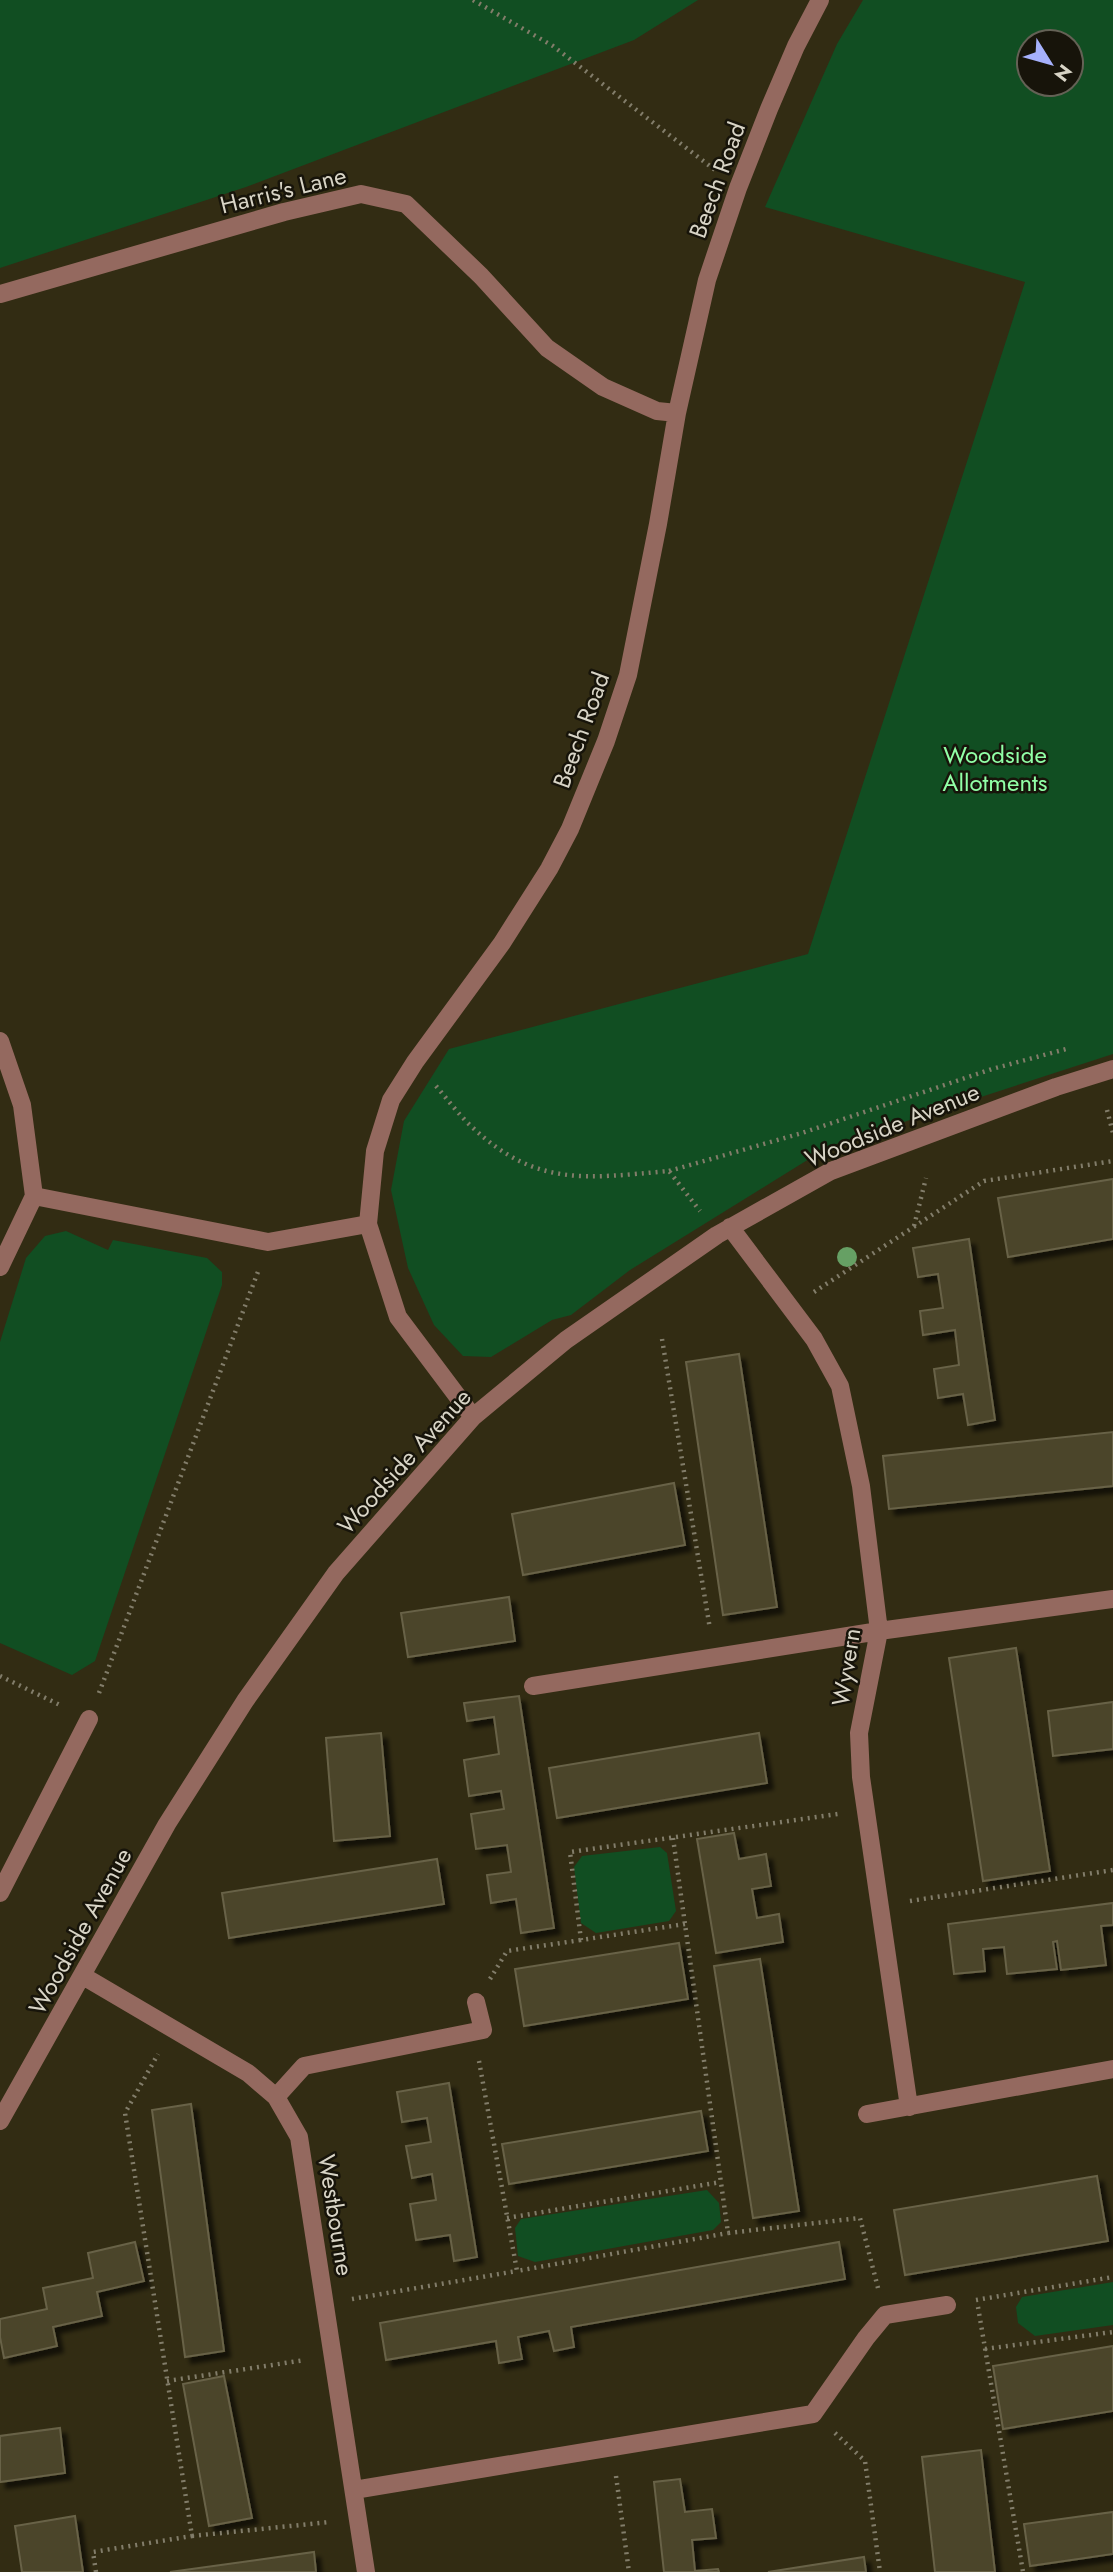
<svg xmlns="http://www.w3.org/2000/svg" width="1113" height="2572" font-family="Jost,sans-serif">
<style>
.green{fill:#114e22;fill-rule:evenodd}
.building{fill:#4b442b;stroke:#686247;stroke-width:2;filter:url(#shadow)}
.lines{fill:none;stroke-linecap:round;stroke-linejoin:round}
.path{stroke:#827d6a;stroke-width:4.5;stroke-dasharray:2 5;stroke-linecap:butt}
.minor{stroke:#94695f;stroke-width:18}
.tree{fill:#66a064}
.labels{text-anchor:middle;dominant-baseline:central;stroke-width:5;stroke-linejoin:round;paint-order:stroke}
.street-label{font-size:24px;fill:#d8d4c6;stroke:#17140a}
.park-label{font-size:24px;fill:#91ffa6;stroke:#17140a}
</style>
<defs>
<filter id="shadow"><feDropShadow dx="6" dy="6" stdDeviation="2" flood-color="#0009"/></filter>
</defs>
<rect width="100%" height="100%" fill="#322c13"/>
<path class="green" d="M0,0h698l-64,40 -388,147 -246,81z
M863,0h250v1054l-283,92 -200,124 -59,45 -19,5 -61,37 -28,-1 -29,-31 -26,-57 -17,-78 13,-69 45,-72 359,-95 217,-672 -260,-75 72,-163zM1029,42h42v42h-42z
M66,1231l42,19 5,-10 94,18 15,14v13l-127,376 -23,14 -72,-32v-301l26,-84 19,-22z
M660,1847l7,6 9,58 -7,10 -73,12 -15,-10 -7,-56 8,-11z
M707,2190l12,13 2,19 -8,8 -178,32 -17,-6 -3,-28 6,-9z
M1113,2282v43l-78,11 -17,-13 -2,-16 6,-10z"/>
<path class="building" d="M1113,1179v60l-105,18 -10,-59z
M969,1239l26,181 -27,5 -5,-31 -25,4 -4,-29 25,-4 -4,-35 -32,5 -3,-24 23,-3 -5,-34 -20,3 -5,-29z
M739,1354l38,253 -54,8 -37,-253z
M1113,1432v54l-224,23 -6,-53z
M674,1483l11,62 -162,30 -11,-61z
M509,1597l6,44 -107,16 -7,-44z
M1016,1648l34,223 -67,10 -34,-223z
M519,1696l35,232 -33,5 -5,-34 -25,4 -4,-28 24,-3 -4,-27 -31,4 -5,-35 33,-5 -3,-18 -32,5 -5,-36 35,-6 -5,-37 -27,4 -3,-18z
M1113,1702v47l-60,7 -5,-45z
M381,1733l9,103 -56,5 -8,-103z
M759,1733l8,50 -210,35 -8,-50z
M734,1833l5,26 27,-5 5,32 -19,3 5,29 22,-4 4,28 -67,11 -19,-114z
M437,1859l7,45 -215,34 -7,-45z
M1113,1903v22l-12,1 5,39 -45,5 -4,-29 -4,1 4,27 -50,5 -3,-27 -21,2 2,22 -31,3 -6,-50z
M679,1943l9,56 -164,27 -9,-57z
M760,1959l39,252 -46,7 -39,-252z
M449,2083l28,174 -23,4 -4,-26 -34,5 -6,-36 26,-4 -4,-26 -20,4 -6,-32 25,-4 -4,-24 -25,4 -5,-30z
M191,2104l33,247 -39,6 -33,-247z
M701,2111l7,40 -199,33 -7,-40z
M1097,2176l11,65 -203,34 -11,-65z
M135,2242l9,39 -47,11 5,24 -49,11 4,19 -53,12 -4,-21v-18l47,-10 -4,-21 50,-10 -5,-25z
M839,2242l6,37 -274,48 3,20 -20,4 -5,-20 -31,6 4,22 -23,4 -3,-22 -110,19 -6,-37z
M1113,2346v65l-110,18 -10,-63z
M224,2376l28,142 -43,8 -26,-142z
M60,2428l5,45 -65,9v-46z
M981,2450l14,122h-60l-13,-115z
M680,2479l5,33 27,-3 4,29 -24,2 3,31 23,-2 1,3h-55l-10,-90z
M1113,2512v42l-83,12 -6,-42z
M75,2516l8,56h-61l-7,-46z
M314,2552l2,20h-146z
M864,2557l2,15h-98z"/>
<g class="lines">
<path class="path" d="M473,0l80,46 162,124
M436,1086c12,14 23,29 36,41 65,61 115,51 197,44l31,40
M1107,1110l6,23
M669,1171l133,-38 190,-64 78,-21
M914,1226l12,-48
M814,1292l170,-111 129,-20
M662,1339l48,290
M0,1676l62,30
M99,1693l160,-424
M673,1838l55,395 132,-15 18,70
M910,1901l203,-31
M685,1924l-104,16 -11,-88 268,-38
M490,1979l17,-28 74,-11
M479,2061l38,210 211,-38
M507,2218l214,-36
M352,2299l165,-28
M976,2300l137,-23
M978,2307l45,265
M985,2349l128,-17
M167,2381l138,-21
M835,2433l30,28 15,111
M616,2476l13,96
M192,2536l138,-14
M96,2572l-3,-20 99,-16 -67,-423 33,-59"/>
<path class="minor" d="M0,294l284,-82 77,-18 45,10 75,72 66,72 56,39 54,24 20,2
M0,1041l22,64 12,91 -34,71
M34,1196l234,46 100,-18
M730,1227l84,112 26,47 21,100 18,145 -20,102 2,44 48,330
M473,1417l-75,-100 -30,-93 7,-73 16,-51 24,-38 87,-119 47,-74 21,-40 36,-88 22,-66 30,-151 19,-111 30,-133 31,-92 31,-79 27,-63 24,-46
M533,1686l346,-55 234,-32
M0,1893l89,-174
M83,1976l165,97 28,24 23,40 67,435
M276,2097l28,-31 179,-36 -7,-28
M867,2114l246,-45
M0,2121l167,-297 78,-123 91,-128 137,-156 93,-77 151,-105 114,-64 225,-84 57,-18
M354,2490l459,-76 53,-76 19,-23 62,-10"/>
</g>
<circle class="tree" cx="847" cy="1257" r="10"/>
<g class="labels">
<g class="street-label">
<text transform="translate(717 180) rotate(-70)">Beech Road</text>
<text transform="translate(283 190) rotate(-14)">Harris's Lane</text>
<text transform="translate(581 730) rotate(-70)">Beech Road</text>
<text transform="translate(892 1125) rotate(-22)">Woodside Avenue</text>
<text transform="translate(404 1461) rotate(-48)">Woodside Avenue</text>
<text transform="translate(846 1667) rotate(-81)">Wyvern</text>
<text transform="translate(80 1931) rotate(-61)">Woodside Avenue</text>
<text transform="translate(336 2215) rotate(81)">Westbourne</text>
</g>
<g class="park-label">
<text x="995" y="754">Woodside<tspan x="995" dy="28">Allotments</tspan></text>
</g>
</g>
<g transform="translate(1050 63) rotate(127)"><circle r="33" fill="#17140a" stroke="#646155" stroke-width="2"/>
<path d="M0-5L12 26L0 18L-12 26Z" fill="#a6b1fc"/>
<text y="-10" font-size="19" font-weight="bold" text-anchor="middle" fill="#d8d4c6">N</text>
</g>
</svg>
